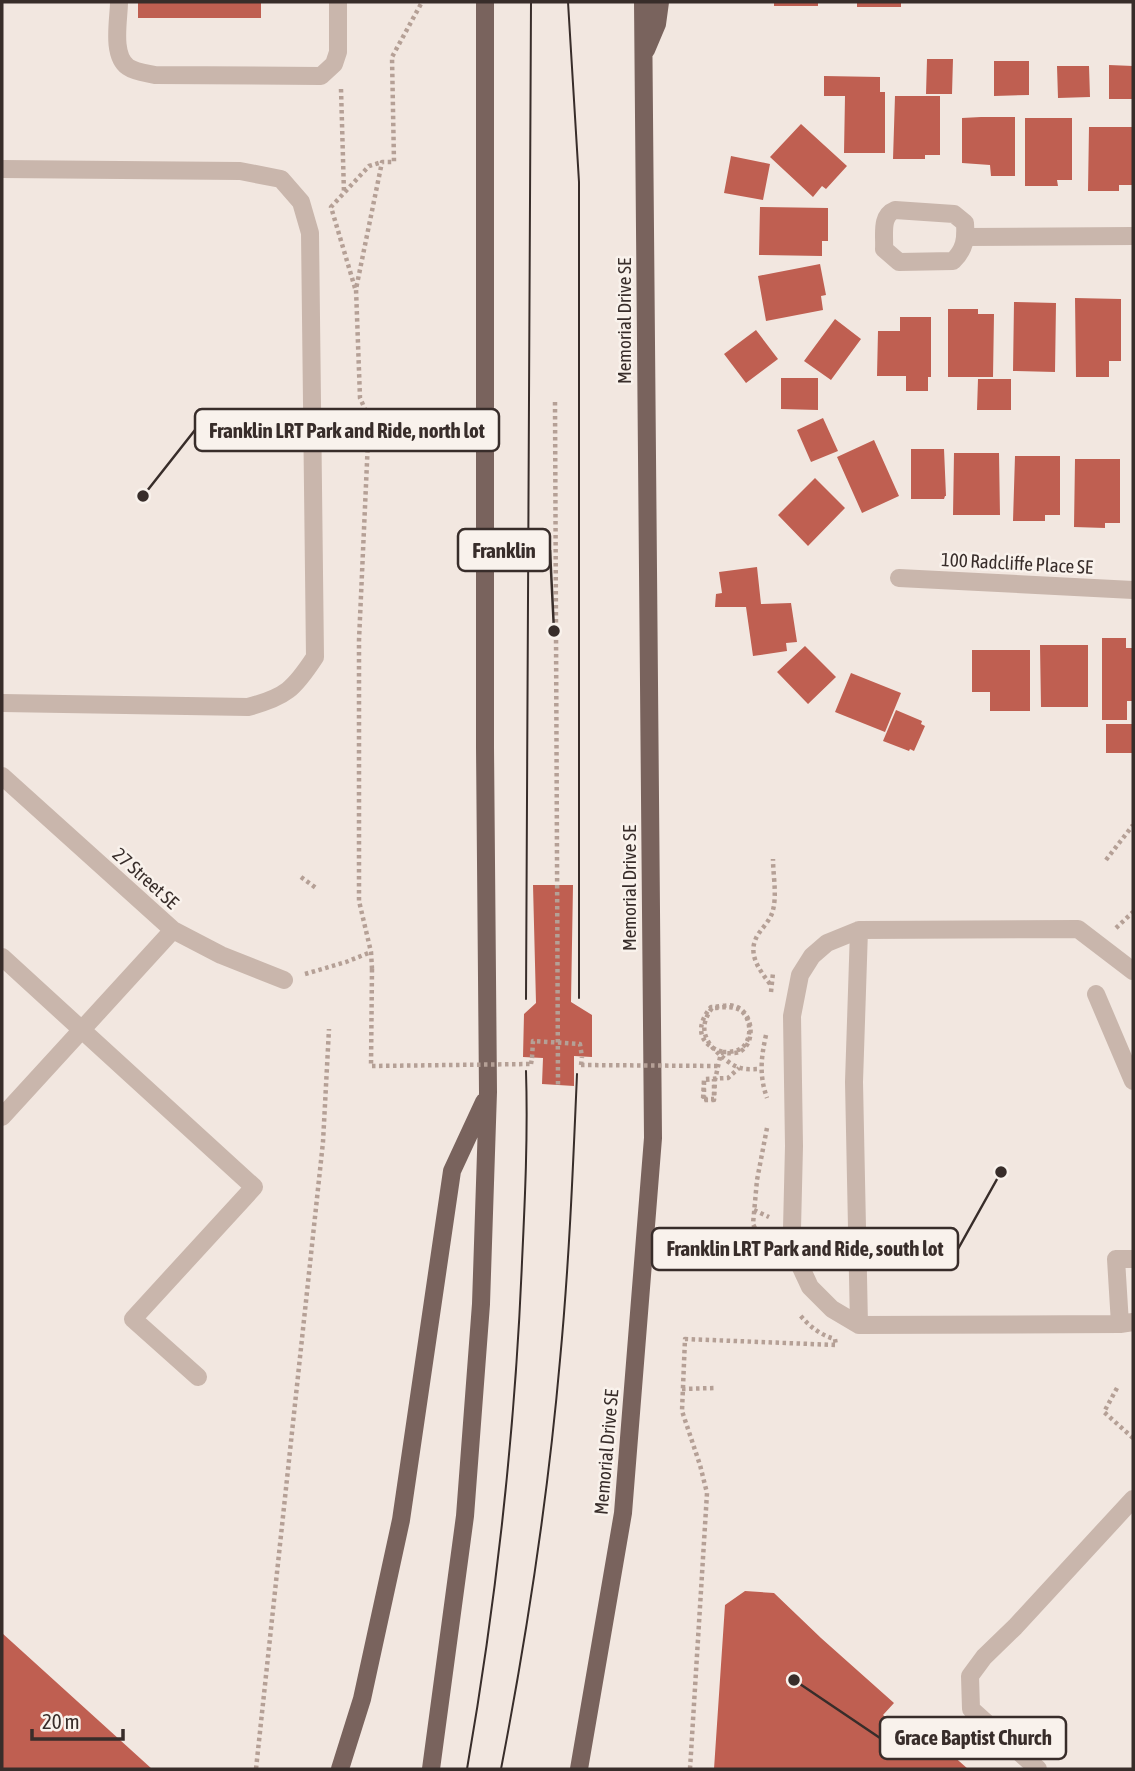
<svg xmlns="http://www.w3.org/2000/svg" width="1135" height="1771" font-family="'Asap Condensed',sans-serif">
<style>
.building{fill:#bf5f51}
.lines{fill:none;stroke-linecap:round;stroke-linejoin:round}
.path{stroke:#b5a096;stroke-width:4.5;stroke-dasharray:3.5 3.5;stroke-linecap:butt}
.minor{stroke:#c9b6ac;stroke-width:18}
.major{stroke:#79635d;stroke-width:18}
.tram{stroke:#382d2a;stroke-width:2}
.path-bridge{stroke:#b5a096;stroke-width:4.5;stroke-dasharray:3.5 3.5;stroke-linecap:butt}
.labels{text-anchor:middle;dominant-baseline:central;stroke-width:5;stroke-linejoin:round;paint-order:stroke}
.street-label{font-size:19px;fill:#382d2a;stroke:#f9f2ec}
.leader{fill:none;stroke:#382d2a;stroke-width:2.5}
.callout-dot{fill:#382d2a;stroke:#f9f2ec;stroke-width:2.5}
.callout{fill:#f9f2ec;stroke:#382d2a;stroke-width:2.5}
.callout-label{font-size:21px;text-anchor:middle;font-weight:bold;fill:#382d2a}
</style>
<rect width="100%" height="100%" fill="#f2e7e0"/>
<path class="building" d="M138,2h123v16h-123z
M774,2h44v4h-44z
M857,2h44v5h-44z
M927,59h26l-1,35h-26z
M994,61h35v34l-35,1z
M1109,65l24,1v33h-24z
M1057,66h32l1,31 -32,1z
M824,76l56,1v15h5v61h-41l1,-57h-21z
M895,96h45v59h-15v4h-32z
M981,117h34v59h-24l-1,-11 -28,-2v-45z
M1025,118h47v62h-15l1,6h-33z
M801,124l46,42 -21,23 -4,-3 -9,11 -43,-40z
M1089,127h44v58h-14v6h-31z
M731,156l39,8 -7,36 -39,-7z
M760,207l68,1v33h-6v15l-63,-1z
M820,264l6,31 -5,1 2,14 -57,11 -8,-45z
M1075,298l46,1v62h-12v16h-33z
M1014,302l42,1 -1,69 -42,-1z
M948,309h30v5h16l-1,63h-45z
M900,317h31v60h-3v14h-22v-15h-29l1,-45h22z
M835,319l26,20 -30,41 -27,-19z
M756,330l22,29 -32,24 -22,-29z
M781,378h37v32l-37,-1z
M978,379h33v31h-34z
M823,418l15,33 -27,11 -14,-32z
M874,440l25,56 -37,17 -25,-56z
M911,449h33l2,47h-1l-1,3h-33z
M954,453h45l1,62h-47z
M1015,456h45v59h-15v6h-32z
M1075,459h45v64h-15v5l-31,-1z
M815,478l30,30 -37,38 -30,-31z
M757,567l4,37 30,-1 6,39 -11,1 1,8 -34,5 -7,-49h-31l1,-13 6,-1 -3,-21z
M1102,638h24v10h7v53h-6v19h-25z
M1040,645h48v62h-47z
M805,646l31,31 -28,27 -31,-32z
M972,650h58v61h-40v-19h-18z
M851,673l50,20 -16,39 -50,-20z
M896,710l26,11 -1,3 4,2 -11,25 -4,-2 -1,2 -26,-10z
M1106,724h27v29h-27z
M533,885h40l-2,117 21,13v42l-18,-1v30l-32,-2 1,-26 -20,-1 1,-43 12,-11z
M745,1591l29,2 47,45 73,65 -11,12 40,36 11,-12 34,30h-254l11,-164z
M2,1633l150,136h-150z"/>
<g class="lines">
<path class="path" d="M341,89l3,104
M355,288l-24,-81 38,-41 13,-4
M555,402l3,683
M1106,860l27,-35
M301,877l15,11
M1116,928l17,-16
M372,969l-1,-17 -12,-51v-261l10,-222 -9,-20 -4,-109 26,-127h12l-2,-105 30,-55
M305,974l41,-12 25,-10
M770,984c-12,-16 -24,-32 -11,-51 5,-7 12,-14 14,-23 4,-16 0,-35 0,-51
M771,992l2,-19
M766,1035c-5,23 -7,40 1,63
M723,1052c5,0 12,0 17,-3 14,-8 12,-37 -5,-41 -6,-2 -16,0 -23,0 -13,18 -9,32 8,47 5,4 11,10 18,12 6,3 15,2 22,2
M531,1064l1,-6
M581,1065l1,-8
M704,1099v-19l10,-1v21h-11l1,-21 24,-1 11,-10
M767,1128l-10,52 -4,44 19,40
M754,1210l15,7
M1117,1388l-13,24 29,26
M682,1389l33,-1
M256,1769l67,-627 6,-113
M690,1769l17,-276 -7,-28 -18,-54 3,-72 151,6 -1,-6c-15,-4 -26,-13 -36,-25"/>
<path class="minor" d="M119,2c0,17 -8,53 9,65 7,5 18,6 27,8l166,1 13,-12 4,-12v-50
M2,169l238,2 41,8 20,23 9,31 5,424c-21,32 -29,40 -67,50l-246,-4
M895,210l59,4 11,9c1,16 0,26 -12,38l-54,1 -15,-13c1,-14 -4,-33 11,-39z
M966,237l167,-1
M899,578l234,12
M2,776l171,154 48,25 63,25
M859,930l-5,152 5,243
M2,957l252,230 -121,132 65,58
M1133,971l-55,-42 -219,1 -32,13 -15,13 -12,19 -8,41 2,130 -2,83 5,30 13,28 22,22 27,16 261,-1 13,-2
M1096,994l37,87
M2,1117l171,-187
M1120,1324l-4,-65h17
M1038,1769l-67,-60 -1,-33 14,-19 31,-30 118,-128"/>
<path class="major" d="M646,50l11,-26 3,-22
M340,1769l22,-70 39,-179 51,-349 32,-69
M431,1769l34,-253 16,-212 7,-212 -3,-345v-745
M579,1769l44,-256 30,-375 -10,-1136"/>
<path class="tram" d="M568,2l11,180v816
M526,999l5,-997
M467,1769c29,-167 48,-336 55,-507 3,-63 6,-127 4,-191
M501,1769c26,-135 47,-272 59,-409 9,-95 13,-191 17,-286"/>
<path class="path-bridge" d="M372,969l-1,97 160,-2
M532,1058l1,-17 47,3 2,13
M581,1065l138,1
M704,1099h10l1,-19 6,-27c5,0 14,1 18,-1 18,-8 14,-42 -5,-46 -6,-2 -16,1 -23,1 -16,19 -13,38 12,45"/>
</g>
<g class="labels">
<g class="street-label">
<text transform="translate(624 321) rotate(-90)">Memorial Drive SE</text>
<text transform="translate(1017 563) rotate(3)">100 Radcliffe Place SE</text>
<text transform="translate(146 878) rotate(42)">27 Street SE</text>
<text transform="translate(629 888) rotate(-90)">Memorial Drive SE</text>
<text transform="translate(606 1452) rotate(-85)">Memorial Drive SE</text>
</g>
</g>
<path class="leader" d="M143 496L195 430M554 631L550 550M1001 1172L958 1249M794 1680L880 1738"/>
<g class="callout-dot">
<circle cx="143" cy="496" r="7"/>
<circle cx="554" cy="631" r="7"/>
<circle cx="1001" cy="1172" r="7"/>
<circle cx="794" cy="1680" r="7"/>
</g>
<g class="callout">
<rect x="195" y="409" width="304" height="42" rx="7"/>
<rect x="458" y="529" width="92" height="42" rx="7"/>
<rect x="652" y="1228" width="306" height="42" rx="7"/>
<rect x="880" y="1717" width="186" height="42" rx="7"/>
</g>
<g class="callout-label">
<text x="347" y="438">Franklin LRT Park and Ride, north lot</text>
<text x="504" y="558">Franklin</text>
<text x="805" y="1256">Franklin LRT Park and Ride, south lot</text>
<text x="973" y="1745">Grace Baptist Church</text>
</g>
<rect width="1135" height="1771" fill="none" stroke="#382d2a" stroke-width="7"/>
<path d="M32 1729v10h91v-10" fill="none" stroke="#382d2a" stroke-width="3.5"/>
<text x="42" y="1729" font-size="21" fill="#382d2a" stroke="#f9f2ec" stroke-width="5" paint-order="stroke">20 m</text>
</svg>
